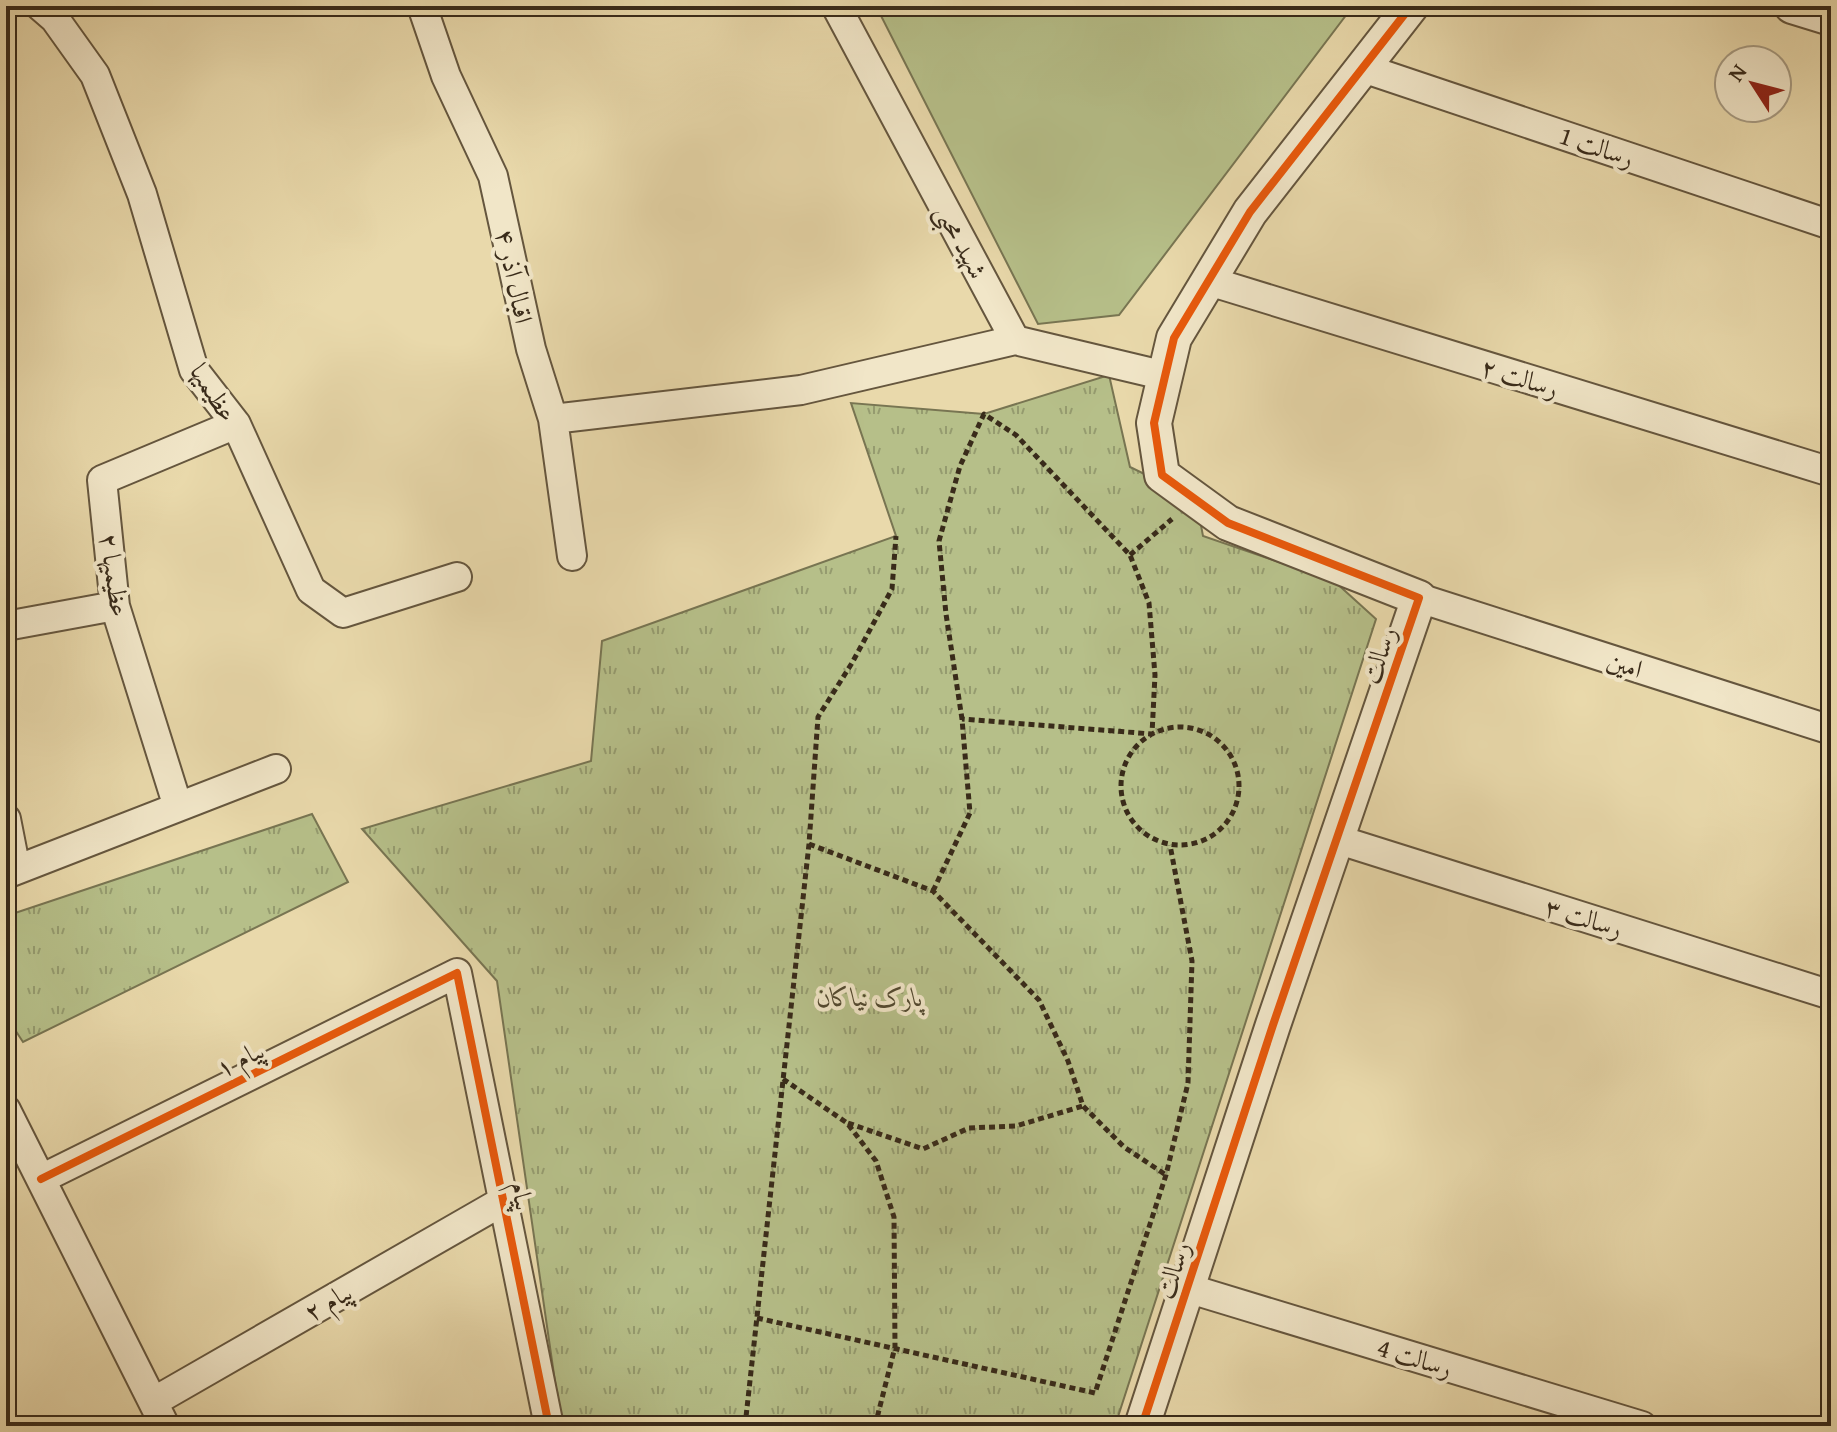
<svg xmlns="http://www.w3.org/2000/svg" width="1837" height="1432" font-family="'Gentium Book Plus',Amiri,serif">
<style>
.park{fill:url(#park-tufts);stroke:#787552;stroke-width:2}
.pitch{fill:#b6bf89;stroke:#787552;stroke-width:2}
.lines{fill:none;stroke-linecap:round;stroke-linejoin:round}
.minor-casing{stroke:#65563e;stroke-width:32}
.tertiary-casing{stroke:#65563e;stroke-width:38}
.path{stroke:#392b1a;stroke-width:5;stroke-dasharray:6 4;stroke-linecap:butt}
.minor{stroke:#f1e6c8;stroke-width:28}
.tertiary{stroke:#f1e6c8;stroke-width:34}
.cycleway-casing{stroke:#f1e6c8;stroke-width:13}
.cycleway{stroke:#e8590c;stroke-width:8}
.labels{text-anchor:middle;dominant-baseline:central;stroke-width:8;stroke-linejoin:round;paint-order:stroke}
.street-label{font-size:26px;fill:#392b1a;stroke:#f1e6c8}
.park-label{font-size:26px;font-style:italic;fill:#524930;stroke:#f1e6c8}
</style>
<defs>
<pattern id="park-tufts" width="24" height="20" patternUnits="userSpaceOnUse" patternTransform="scale(2)"><rect width="24" height="20" fill="#b6bf89"/><path d="M3 7l-1-3M5 7V3M7 7l1-3M15 17l-1-3M17 17v-4M19 17l1-3" fill="none" stroke="#959b6f"/></pattern>
</defs>
<rect width="100%" height="100%" fill="#e9d9ab"/>
<filter id="stains"><feTurbulence type="fractalNoise" baseFrequency=".0025" numOctaves="4"/><feColorMatrix values="0 0 0 0 .2 0 0 0 0 .09 0 0 0 0 .02 0 0 0 .5 -.17"/></filter>
<radialGradient id="worn" r=".72"><stop offset=".6" stop-color="#630" stop-opacity="0"/><stop offset="1" stop-color="#630" stop-opacity=".3"/></radialGradient>
<path class="park" d="M1109,375l21,92 66,32 7,37 131,45 42,38 -261,807h-546l-8,-3 -64,-442 -135,-152 229,-68 11,-120 294,-105 -45,-133 133,11z
M312,814l36,68 -325,160 -17,-26v-100z"/>
<path class="pitch" d="M876,6h477l-234,309 -81,9z"/>
<g class="lines">
<g class="minor-casing">
<path id="minor" d="M40,6l15,13 40,56 47,119 52,176 42,54 75,166 32,23 114,-36
M422,6l24,70 47,100 38,173 22,70 19,137
M836,6l179,334 151,36
M1363,68l468,157
M1209,281l622,191
M553,419l248,-29 214,-50
M1419,598l412,132
M6,626l109,-20
M178,807l-63,-201 -13,-126 134,-56
M6,819l10,51
M1336,839l495,156
M6,874l270,-105
M6,1110l159,316
M41,1179l416,-206 92,453
M1187,1288l455,138
M153,1402l350,-201"/>
</g>
<g class="tertiary-casing">
<path id="tertiary" d="M1792,6l39,12
M1142,1426l131,-401 146,-427 -191,-75 -66,-48 -8,-52 20,-85 76,-126 161,-206"/>
</g>
<path class="path" d="M1130,555l42,-36
M1121 786a59 59 0 1 1 118 0a59 59 0 1 1-118 0Z
M809,844l124,47 106,109 29,61 15,45 41,41 42,28
M933,891l37,-78 -8,-94 -16,-105 -7,-73 21,-75 24,-52 32,21 114,120 19,48 6,72 -3,59 -190,-15
M783,1079l64,44 29,38 18,56 1,130 -20,79
M848,1123l75,26 46,-21 47,-2 67,-20
M757,1318l338,75 71,-218 22,-92 4,-122 -22,-116
M745,1426l64,-582 9,-127 34,-54 40,-74 4,-53"/>
<use href="#minor" class="minor"/>
<use href="#tertiary" class="tertiary"/>
<g class="cycleway-casing">
<path id="cycleway" d="M41,1179l416,-206 92,453
M1142,1426l131,-401 146,-427 -191,-75 -66,-48 -8,-52 20,-85 76,-126 161,-206"/>
</g>
<use href="#cycleway" class="cycleway"/>
</g>
<g class="labels">
<g class="street-label">
<text transform="translate(1597 146) rotate(19)">رسالت 1</text>
<text transform="translate(962 241) rotate(62)">شهید محبی</text>
<text transform="translate(515 276) rotate(78)">اقبال آذر ۴</text>
<text transform="translate(1520 377) rotate(17)">رسالت ۲</text>
<text transform="translate(214 392) rotate(57)">عظیمیها</text>
<text transform="translate(115 575) rotate(82)">عظیمیها ۲</text>
<text transform="translate(1378 655) rotate(-71)">رسالت</text>
<text transform="translate(1625 664) rotate(18)">امین</text>
<text transform="translate(1584 917) rotate(17)">رسالت ۳</text>
<text transform="translate(240 1058) rotate(-26)">پیام ۱</text>
<text transform="translate(523 1196) rotate(78)">پیام</text>
<text transform="translate(1172 1270) rotate(-72)">رسالت</text>
<text transform="translate(328 1301) rotate(-30)">پیام ۲</text>
<text transform="translate(1415 1357) rotate(17)">رسالت 4</text>
</g>
<g class="park-label">
<text x="870" y="996">پارک نیاکان</text>
</g>
</g>
<rect width="1837" height="1432" fill="none" stroke="#e9d9ab" stroke-width="32"/>
<rect x="8" y="8" width="1821" height="1416" fill="none" stroke="#392b1a" stroke-width="4"/>
<rect x="16" y="16" width="1805" height="1400" fill="none" stroke="#392b1a" stroke-width="2"/>
<g transform="translate(1753 84) rotate(306)"><circle r="38" fill="#f1e6c8" stroke="#a79b82" stroke-width="2"/>
<path d="M0-6L14 30L0 20L-14 30Z" fill="#8f2418"/>
<text y="-12" font-size="22" font-weight="bold" text-anchor="middle" fill="#392b1a">N</text>
</g>
<rect width="100%" height="100%" filter="url(#stains)"/>
<rect width="100%" height="100%" fill="url(#worn)"/>
</svg>
